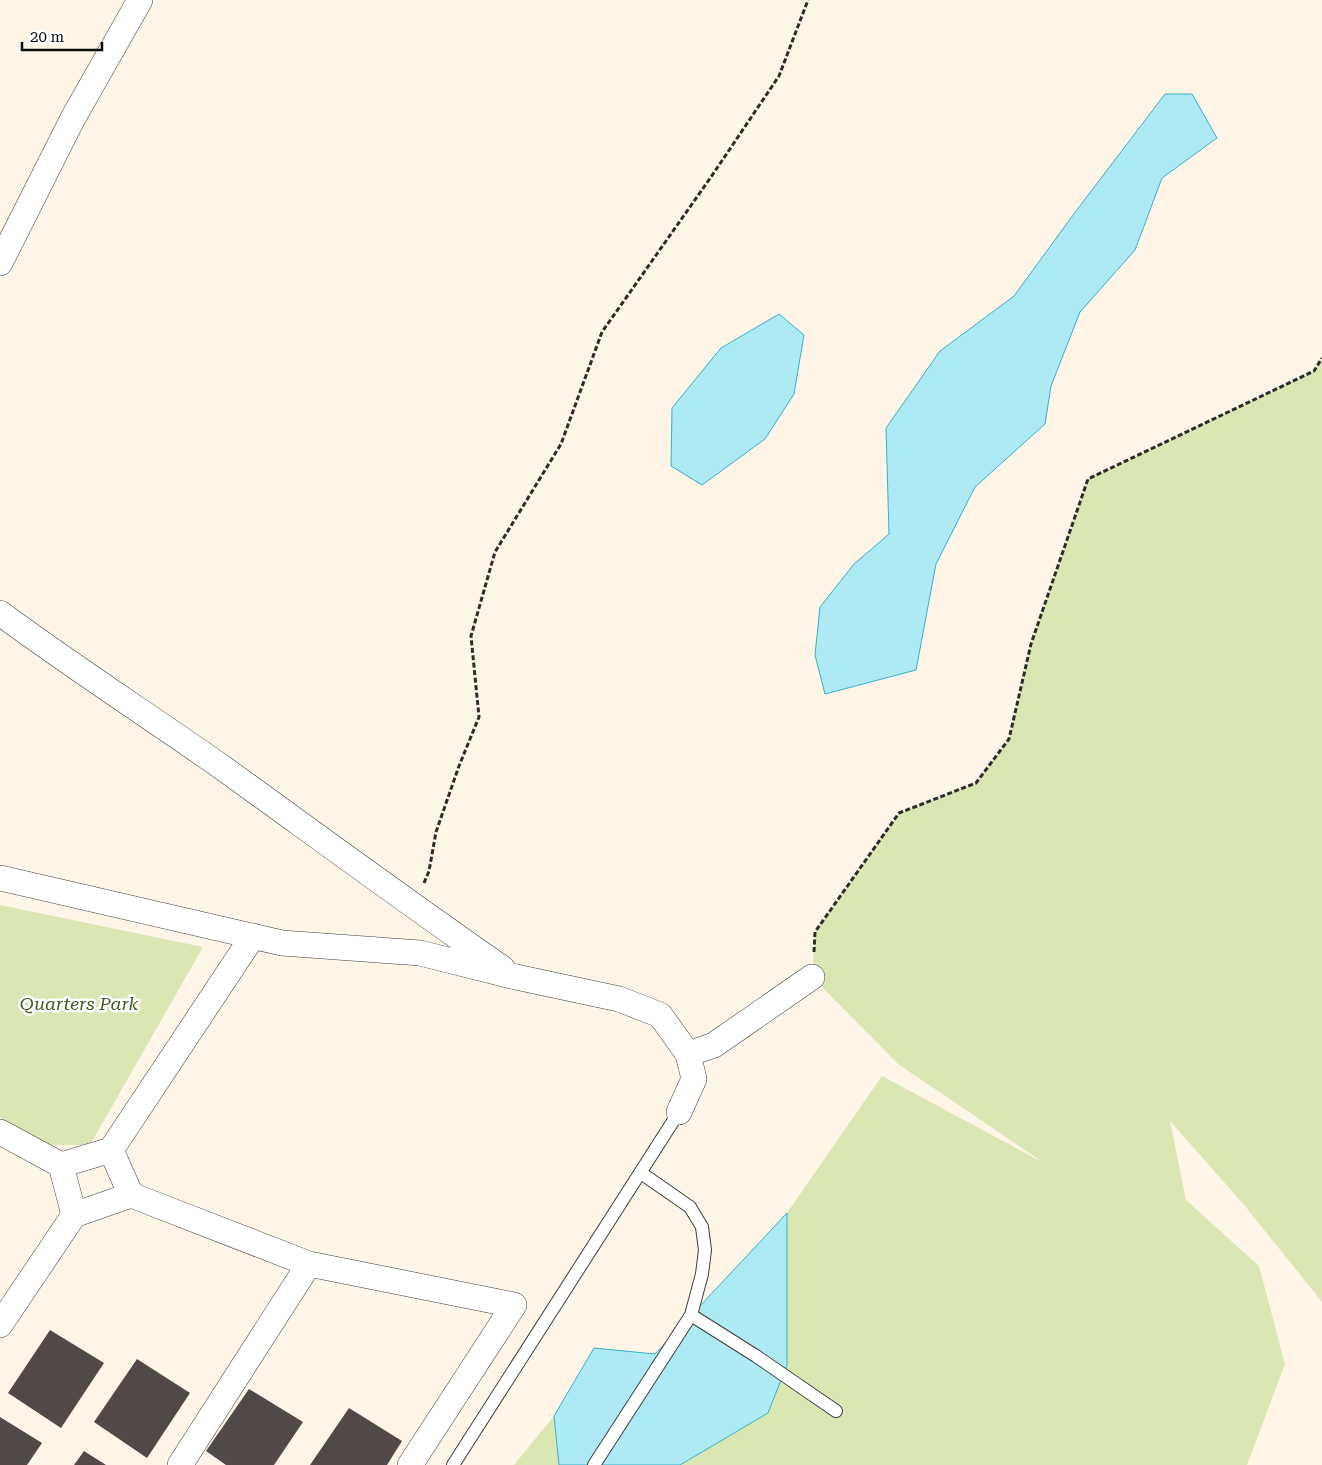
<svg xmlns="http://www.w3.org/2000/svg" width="1322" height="1465" font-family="'Roboto Serif',serif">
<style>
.green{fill:#dae7b3}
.water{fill:#adeaf4;stroke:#36b1ca}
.building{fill:#524847}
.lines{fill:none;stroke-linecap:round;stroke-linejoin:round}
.service-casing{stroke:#3d3d3d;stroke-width:14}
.minor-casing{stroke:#3d3d3d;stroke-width:26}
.path{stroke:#2c2c2c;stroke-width:3;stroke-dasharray:5 2.5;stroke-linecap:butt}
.service{stroke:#fff;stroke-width:12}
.minor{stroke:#fff;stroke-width:25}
.labels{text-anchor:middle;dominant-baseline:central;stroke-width:5;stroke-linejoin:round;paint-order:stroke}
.park-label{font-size:18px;font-style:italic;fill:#3a5f1d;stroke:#fff}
</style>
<rect width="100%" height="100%" fill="#fff5e7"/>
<path class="green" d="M1322,358v944l-77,-96 -75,-85 16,79 73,66 26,98 -38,101h-567l88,-53 19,-47v-152l95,-137 162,87 -146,-99 -86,-87 3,-45 84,-119 77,-30 33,-44 22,-95 57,-165 226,-108z
M0,905l203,42 -113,198h-54l-36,-28z
M554,1416l5,49h-45z"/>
<path class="water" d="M1165,94h27l25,44 -55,40 -27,72 -55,62 -29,74 -6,38 -70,63 -39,77 -20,106 -91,24 -10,-39 5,-48 34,-43 35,-30 -3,-106 54,-77 74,-55 62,-85z
M779,314l25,21 -10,59 -29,45 -63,46 -31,-19 1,-58 49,-60z
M787,1213v152l-19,48 -88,52h-121l-5,-49 40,-68 61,6z"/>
<path class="building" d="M50,1330l54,33 -43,65 -53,-35z
M137,1359l53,34 -43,65 -53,-36z
M249,1389l54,33 -29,43h-48l-20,-14z
M349,1408l53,33 -15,24h-77z
M0,1417l42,26 -15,22h-27z
M84,1451l22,14h-32z"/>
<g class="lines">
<g class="service-casing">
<path id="service" d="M691,1315l65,41 80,55
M453,1465l226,-353
M594,1465l97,-150 11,-41 3,-24 -3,-23 -12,-20 -49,-34"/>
</g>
<g class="minor-casing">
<path id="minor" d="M0,263l73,-145 67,-118
M0,613c73,54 149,103 223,155 93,67 185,135 279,200
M0,878l282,65 138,10 96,24 103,22 41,16 28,39 26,-9 98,-68
M679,1112l15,-33 -6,-25
M0,1132l61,33 13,50
M111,1150l142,-214
M131,1195l178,69 205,41 -104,160
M0,1325l74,-110 57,-20 -20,-45 -50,15
M180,1465l129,-201"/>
</g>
<path class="path" d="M424,883l5,-12 7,-39 23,-66 20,-49 -8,-81 24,-84 66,-108 41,-112 109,-155 68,-101 29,-76
M814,952l1,-20 84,-119 77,-30 33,-44 22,-95 57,-165 226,-108 8,-13"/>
<use href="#service" class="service"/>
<use href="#minor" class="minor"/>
</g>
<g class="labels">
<g class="park-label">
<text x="79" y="1003">Quarters Park</text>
</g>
</g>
<path d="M22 42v8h80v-8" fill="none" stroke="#0a0a0a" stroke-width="2.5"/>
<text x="30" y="42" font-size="15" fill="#0a0a0a" stroke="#ffffff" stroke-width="4" paint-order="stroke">20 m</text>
</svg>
